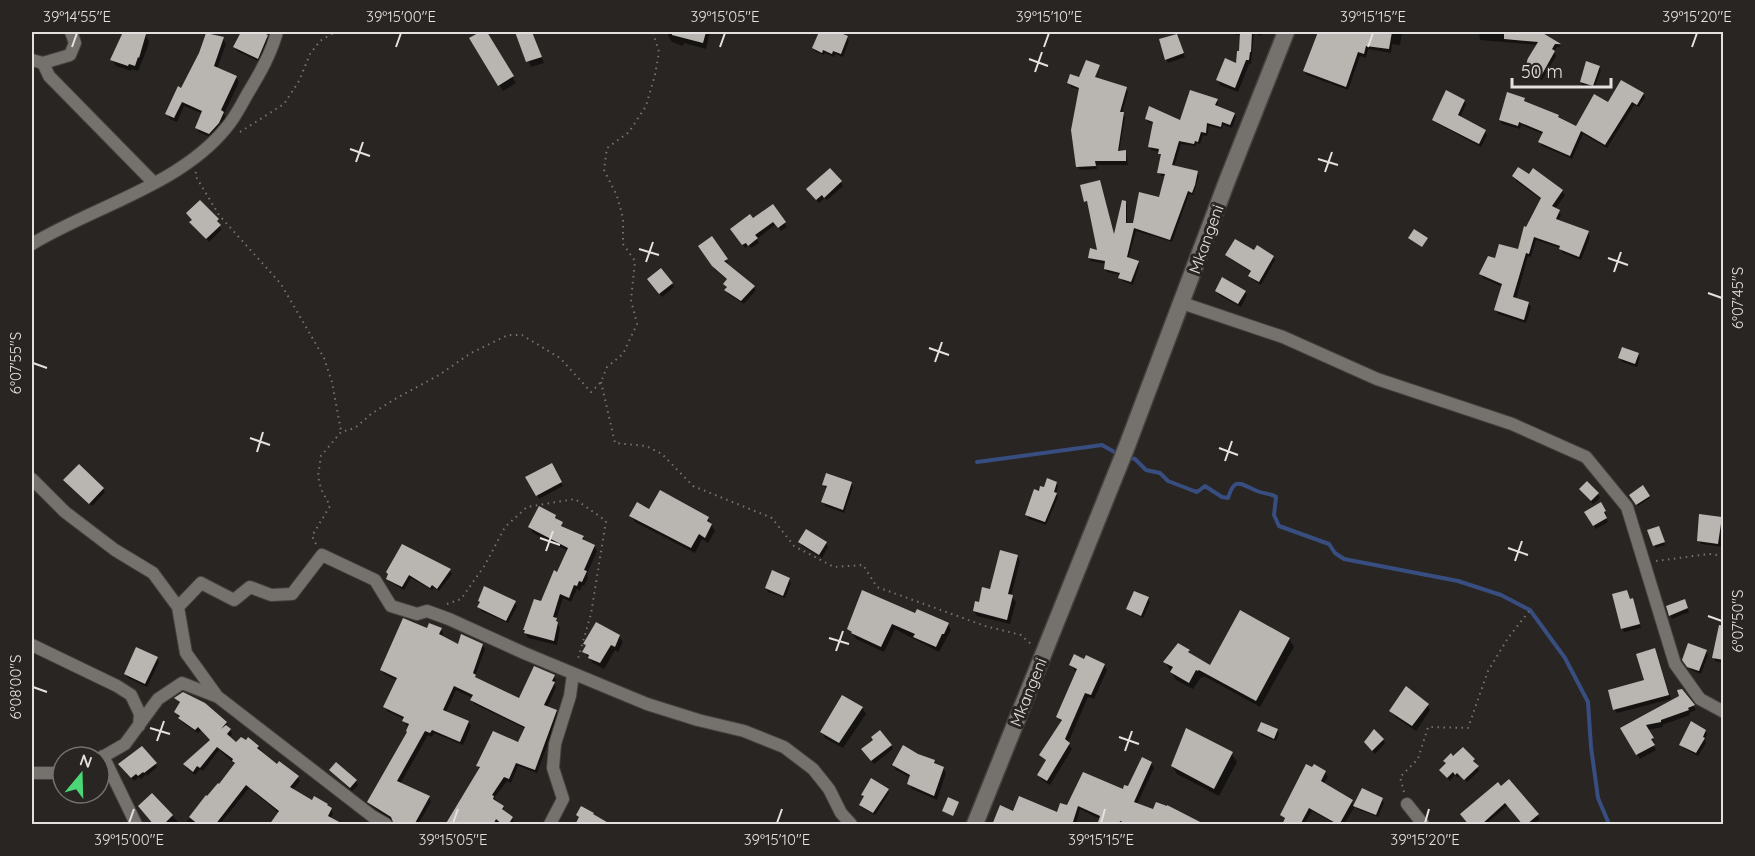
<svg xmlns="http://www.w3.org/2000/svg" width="1755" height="856" font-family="Quicksand,sans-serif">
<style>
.shadow{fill:#0007}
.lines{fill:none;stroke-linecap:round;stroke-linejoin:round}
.stream{stroke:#384e80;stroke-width:4}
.building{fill:#b9b5b1}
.minor-casing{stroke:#44413e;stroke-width:14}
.tertiary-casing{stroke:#44413e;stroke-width:19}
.path{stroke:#767371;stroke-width:2;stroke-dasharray:1.5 4.5;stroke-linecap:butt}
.minor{stroke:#75716d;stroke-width:12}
.tertiary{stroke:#75716d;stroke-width:16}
.ticks{fill:none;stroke:#e4e2e0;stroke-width:2}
.labels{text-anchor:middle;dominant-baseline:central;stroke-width:6;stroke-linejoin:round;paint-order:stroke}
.street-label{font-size:16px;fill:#e4e2e0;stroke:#282522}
.neatline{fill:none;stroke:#e4e2e0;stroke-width:2}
.ticks-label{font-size:15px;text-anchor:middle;fill:#e4e2e0}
</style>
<rect width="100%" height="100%" fill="#282522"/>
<path class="shadow" d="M124,32l21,3 4,6 -2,8 -9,22 -6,-2 -1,2 -15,-5 -4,-6z
M242,32h21l-1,1 7,6 -9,23 -23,-11 -2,-4z
M482,32h3l31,51 -13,8 -32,-52z
M517,32h15l12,31 -13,4z
M669,32h41l-4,17 -22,-6 -1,3 -11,-4 -4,-6z
M818,32h16l13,5 2,4 -6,16 -8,-3 -1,3 -9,-4 -1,2 -8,-3 -3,-4 6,-11z
M1224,32h38l-1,4 -7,-3 -3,31h-2l-11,28 -18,-7 -2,-5 20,-15 3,-12 1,-17z
M1349,32h53l-2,13 -8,-1 -1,9 -23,-4 -2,9 -6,-2 -12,34 -41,-15 -3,-4 41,-24z
M1479,32h61l21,15h-4l-3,5 2,4 -14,24 -16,-9 -2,-3 14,-23 -58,-5z
M223,39l3,5 -9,25 19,8 3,5 -15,32 2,4 -14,20 -13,-6 -3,-4 7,-14 -19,-8 -7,16 -7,-3 -3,-5 15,-24z
M1179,39l6,18 -17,6 -2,-4z
M1599,67l2,3 -7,19 -11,-3 -2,-4z
M1100,69l-3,10 29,10 2,3 -6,21 3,4 -6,35h7l2,13h-32l1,4 -17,1 -3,-4 4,-76 -10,-3 -2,-4 25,1z
M1643,94l2,3 -6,10 -5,-2 -27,43 -24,-14 -11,25 -30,-13 -2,-4 3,-8 -22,-9 -1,4 -18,-5 -2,-4 24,-21 2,3 50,26 32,-24z
M1217,100l1,3 -1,5 17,6 2,3 -4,11 -9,-3 -1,4 -13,-3 -2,10 -4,-1 -3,9 -3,-1 -2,3 -14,-2 -7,23 23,6 2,3 -6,19 -4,-1 -17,48 -36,-11 -8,28 10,3 1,4 -6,19 -11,-4 -1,-6 -14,-3 -2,-3 1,-5 -15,-3 -2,-3 10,-6 -10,-48 -4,-3 -4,-15 34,52 10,-36 2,3v19l7,1 26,-26 6,-23h-5l-2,-4 3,-15 -2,-5 -9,-2 -1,-3 4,-23 -6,-2 -2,-3 35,3z
M1464,101l2,3 -6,14 25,13 2,4 -6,12 -45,-24 -3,-4z
M1513,176l49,15 3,4 -10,14 6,6 -3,6 30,12 2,4 -9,23 -18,-7 -3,-5 -24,-8 -5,17 -3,-1 -12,43 12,4 3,4 -5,16 -28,-9 -2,-4 7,-23 -20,-9 -2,-4 15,-14 23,-9 8,-22 15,-29 -26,-19z
M841,182l2,4 -16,14 -2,-2 -6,5 -9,-10z
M772,206l15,21 -6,4 -5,-7 -19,15 2,4 -8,5 -2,-3 -4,3 -11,-15z
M218,220l3,10 -12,12 -16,-16z
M712,238l16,25 -2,1 30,26 -12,14 -16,-10 -3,-10 3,-4 -13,-10 -15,-24z
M1254,252l19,5 2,3 -14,25 -9,-6 -2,-3 2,-3 -23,-15 -3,-3z
M661,270l13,17 -12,10 -11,-14z
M1216,291l29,1 2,3 -6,12 -22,-12z
M1638,354l2,4 -3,9 -15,-5 -3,-4z
M551,465l12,21 -24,13 -12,-22z
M851,483l2,4 -9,26 -19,-7 -2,-4 3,-13 -2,-4z
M1056,483l2,3 -2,8 2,3 -12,28 -17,-6 -2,-4 13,-22z
M67,484l36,5 2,3 -13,14z
M1643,487l7,11 -12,8 -7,-11z
M1583,493l15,1 2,4 -7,6z
M1600,504l7,11 -2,1 3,6 -12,7 -10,-16z
M650,511l58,8 7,12 -7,12 -6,-4 -7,14 -60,-31 -4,-6z
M555,516l10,13 18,8 3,6 8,3 3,5 -10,23 1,4 -4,8 -2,-1 -2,6 -3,-2 -6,13 -8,-4 -7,22 4,8 -3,17 -29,-7 -4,-9 34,-55 10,-23 -35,-18 -3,-5z
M1721,519l3,8v20l-23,-3 -2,-4z
M1660,531l5,14 -9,3 -2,-3z
M800,542l26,1 2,4 -6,11 -20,-12z
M1017,556l3,5 -9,35 5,6 -6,22 -33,-8 -3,-5z
M450,571l2,3 -13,17 -5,-3 -2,2 -21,-12 -7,12 -14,-8 -2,-3 1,-4z
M789,579l2,4 -6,15 -17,-6 -2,-4z
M1148,599l2,3 -7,16 -13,-6 -2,-3z
M479,601l35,1 3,4 -9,17 -27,-12z
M1630,601l4,3 7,24 -17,4 -2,-4z
M1686,604l3,8 -17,7 -2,-4z
M915,615l33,9 3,6 -12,22 -44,-23 -11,23 -28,-13 -7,-10z
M441,629l2,4 -1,4 16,9 24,-1 3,4 -10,27 2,3 42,21 35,-24 2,4 -2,4 2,3 -9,21 9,3 2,5 -21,57 -19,-7 -7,17 -4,-2 -13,17 9,9 1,6 8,5 2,4 -1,2h-12l-3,-1 -1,1h-50l33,-55 -2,-3 41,-22 7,-15 -52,-25 -2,-4 1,-2 -17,-8 -10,22 22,10 3,4 -8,19 -29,-12 -2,4 -4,-2 -28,49 29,13 2,5 -13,22h-22l-24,-18 -3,-4 40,-70 1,-5 -4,-2 -2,-6 -17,-8 -2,-4 13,-26 -14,-7 -3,-4 46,-40z
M1724,635v28l-9,-2 -2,-4z
M619,636l4,6 -5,10 -3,-2 -11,19 -11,-6 -9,-11 3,-6 -2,-2z
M1289,639l5,8 -34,60 -56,-31 -2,2 -1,-1 -8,12 -17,-9 -11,-18 24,-11 2,4 20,12z
M1706,652l2,3 -7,19 -10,-4 -7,-10z
M1657,655l14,44 -54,14 -3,-4 32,-28z
M157,658l2,4 -12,25 -19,-9 -3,-4z
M1071,665h33l3,5 -13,29 -6,-2 -20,46 4,6 -22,36 -8,-5 -3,-5 8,-13 -6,-7 21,-32 -4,-6 20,-45 -4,-2z
M1682,690l14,20 -7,3 1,2 -28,10 1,2 -16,3 8,13 -2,1 3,6 -16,9 -18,-31 59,-32z
M176,699l50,24 6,11 -3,4 8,6 21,3 19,19 20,11 3,4 -8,10 39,18 2,5 -3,5 -51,-6 -30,-25 -29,36h-35l21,-27 2,1 11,-12 17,-21 -17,-15 -16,21 -3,-2 -5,6 -8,-6 -2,-4 26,-24 -10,-11 -3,3 -15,-10 -8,-11 6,-8z
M1427,704l3,6 -14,21 -21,-14 -4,-6z
M862,708l4,6 -23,34 -18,-10 -3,-6z
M1187,730l45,24 5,8 -18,34 -42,-22 -5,-8z
M1277,730l2,4 -3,7 -15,-6 -2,-4z
M1705,731l2,3 -2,6 1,3 -8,13 -15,-8 -2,-4z
M1383,740l2,3 -10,11 -9,-11z
M891,745l2,4 -19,15 -9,-11z
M918,756l16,5 3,5 6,2 3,5 -9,27 -25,-11 -3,-5 2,-6 -15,-8 -3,-5z
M1453,758l21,2 5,11 -12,11 -7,-7 -2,3 -3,-3 -5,6 -7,-7 4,-9 -2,-4z
M155,763l2,4 -10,9 -1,-2 -5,5 -2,-2 -5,4 -12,-13z
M1151,763l3,5 -17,36 65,20h-104l2,-5 -20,-10 -4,15h-82l20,-11 44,1 9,-7 57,-16 5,-3z
M331,771l25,10 2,4 -6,6z
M1325,772l3,5 -5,7 29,18 2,4 8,-16 20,10 2,3 -6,14 -21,-8 -2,-3 -11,18h-9l-23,-13 -8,13h-20l2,-3 -5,-6z
M1509,781l31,38 -7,5h-9l-16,-19 -22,19h-16z
M888,790l1,3 -14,22 -13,-7 -2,-3 5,-7 -2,-3z
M152,795l28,29h-26z"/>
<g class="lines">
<path class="stream" d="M1128,457l7,2 11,11 14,3 8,8 26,10 3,1 8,-6 17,11 6,1c7,-22 12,-14 29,-7 7,3 13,2 19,6l-2,18 5,11 50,18 6,9 9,6 114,22 43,14 29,15 35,48 23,44 3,45 7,51 11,26
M977,462l125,-17 16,9"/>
</g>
<path class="building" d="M123,32h16l7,2 -7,24 -1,-1 -3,9 -6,-2 -1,2 -18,-6z
M241,32h20l7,3 -10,24 -25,-12z
M480,32h7l27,44 -16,10 -29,-48z
M515,32h17l10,25 -16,5z
M672,32h34l-3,11 -31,-8z
M819,32h19l10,4 -7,18 -8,-3 -1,3 -9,-4 -1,3 -10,-5z
M1240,32h12l-1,20h-1l-1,8h-3l-11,28 -19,-8 9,-22 11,5 1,-12h2z
M1318,32h74l-3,17 -23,-3 -2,8 -6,-2 -12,35 -43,-16z
M1504,32h37l20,12h-6l-3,5 3,2 -15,27 -18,-10 16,-26 -34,-3z
M206,33l18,4 -10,29 23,10 -16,34 3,2 -5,11 -10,11 -14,-6 7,-17 -20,-9 -8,16 -9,-4 13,-28 3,2 18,-35z
M1177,34l7,19 -19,7 -6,-21z
M1086,60l14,5 -5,12 32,10 -7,25h4l-6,39 8,-1v11h-31l1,5 -20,1 -5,-37 8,-42 -12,-5 3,-9 9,3z
M1586,61l14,5 -7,20 -13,-4z
M1621,80l23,13 -7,12 -5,-3 -27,43 -24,-14 -11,25 -32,-14 5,-10 -24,-10 -1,4 -19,-6 8,-28 18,6 -1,3 35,14 -1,2 18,9 18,-32 14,8z
M1190,90l28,9 -3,6 20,8 -5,12 -8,-3 -1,5 -14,-4 -1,10 -5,-1 -3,10 -3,-1 -1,3 -15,-3 -7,24 26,6 -3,14 -3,8 -4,-2 -18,49 -36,-12 -7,29 12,4 -8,21 -13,-4 2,-5 -16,-4 1,-8 -17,-3 2,-10 7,2 -10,-49 -3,1 -4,-17 20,-5 14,54 8,-34 4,1v22h7l6,-31 20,5 6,-23 -8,-1 4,-19h-3l1,-5 -11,-2 5,-25 -8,-3 4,-13 31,14z
M1446,90l19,10 -7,15 28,15 -7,14 -47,-24z
M1518,167l11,7 4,-6 30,22 -11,16 8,4 -4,9 33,12 -10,26 -20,-8 1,-3 -26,-9 -5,17 -3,-1 -13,44 16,5 -5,18 -30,-10 8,-26 -23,-10 9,-18 7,2 4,-14 19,5 6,-23 2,1 15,-29 -29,-22z
M830,168l12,13 -18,17 -2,-3 -6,5 -10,-11z
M200,200l19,19 -2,2 4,4 -15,14 -17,-17 3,-2 -6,-7z
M773,204l13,18 -8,6 -5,-6 -18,13 3,3 -10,8 -2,-3 -4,2 -12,-16 20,-15 3,4z
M1414,229l14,9 -6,9 -14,-9z
M712,236l16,23 -4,2 31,25 -14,15 -17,-11 3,-3 -4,-3 4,-5 -15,-13 -14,-20z
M1235,239l19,11 3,-5 17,11 -15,26 -11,-6 3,-5 -26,-16z
M661,268l12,15 -14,11 -12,-15z
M1222,277l24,14 -8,13 -23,-13z
M1622,347l17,6 -4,11 -17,-6z
M552,463l10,19 -26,14 -11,-19z
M79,464l25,24 -15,16 -26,-24z
M826,473l26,9 -9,28 -22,-8 6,-16 -5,-1z
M1047,478l10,4 -3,10 3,1 -12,29 -20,-7 9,-26 5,2 1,-5 4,1z
M1587,481l12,12 -8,8 -12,-12z
M1643,485l7,11 -14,9 -7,-10z
M660,490l49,27 -2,4 5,3 -7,14 -6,-4 -8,14 -62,-32 8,-14 12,7z
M1601,502l5,9 -2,1 3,6 -14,8 -9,-14z
M539,506l17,9 -1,3 8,4 -2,4 23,10 -2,3 13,6 -11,25 3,1 -5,11 -3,-1 -2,5 -3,-1 -5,13 -9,-4 -7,23 4,1 -1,3 2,1 -4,19 -30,-8 1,-3h-2l11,-31 7,2 13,-31 3,2 11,-24 -40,-21z
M1699,514l23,3 -4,27 -21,-3z
M1659,526l6,16 -12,4 -6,-16z
M806,529l21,13 -8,13 -21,-13z
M402,544l49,25 -14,20 -5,-4 -2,3 -21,-13 -7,12 -16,-8 2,-5 -2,-2z
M1000,550l18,5 -10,39 5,1 -6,25 -34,-9 2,-10 4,1 3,-15 8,2z
M772,570l18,8 -7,18 -18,-8z
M484,586l32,15 -10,20 -29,-14 3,-5 -2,-1z
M862,590l53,23 2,-4 30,13 2,1 -5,11h-2l-6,13 -23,-10 2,-3 -23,-10 -11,23 -30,-14 1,-1 -5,-3z
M1627,590l3,9 3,-1 7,26 -19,5 -9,-35z
M1134,591l15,6 -8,19 -15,-7z
M1685,599l3,9 -19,8 -3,-10z
M1240,610l50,28 -34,63 -57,-31 -1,1 -2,-1 -7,13 -19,-11 3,-5 -10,-5 15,-19 12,7 -2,2 22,13z
M403,618l24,10 2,-5 13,5 -3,6 19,10 3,-10 22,10 -10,29 3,2 -1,2 44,21 15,-32 21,9 -3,6 3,1 -11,23 13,5 -22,60 -19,-7 -7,16 -5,-2 -12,18 2,1 -1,3 11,7 -2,3 11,8 -5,8h-5l-7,-6 -3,6h-48l35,-58 -4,-1 17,-35 25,11 7,-15 -55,-27 3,-5 -19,-9 -11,24 26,11 -9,21 -28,-12 -2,3 -5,-2 -28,50 33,15 -16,29h-20l-3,-8 -24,-15 40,-70 -1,-1 3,-7 -7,-3 2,-4 -21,-10 14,-29 -17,-8z
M596,622l24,13 -5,12 -4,-2 -11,18 -12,-5 1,-3 -7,-3 4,-7 -3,-1z
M1719,625l5,1v34l-12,-2z
M1688,643l19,7 -8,21 -12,-4 -5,-7z
M136,647l22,10 -13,27 -21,-10z
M1655,648l14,47 -56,15 -5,-20 36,-10 -8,-26z
M1074,654l10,5 2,-4 19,9 -14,31 -6,-2 -20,46 5,4 -23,38 -10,-6 9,-15 -7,-5 23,-35 -6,-3 21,-48 -8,-4z
M1406,686l23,18 -17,22 -23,-15z
M1682,689l13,16 -7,3 1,2 -28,10v2l-15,3 8,13 -3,1 4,6 -19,10 -16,-27 59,-32 -2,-6z
M183,692l22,11 22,19 -6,7 5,-4 5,4 -4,5 9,8 5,-5 5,3 2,-3 11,9 -2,2 20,16 2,-3 20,15 -9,11 22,13 2,-4 14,8 -1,1 5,3 -4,8 17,9h-76l10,-14 -33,-26 -31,40h-16l-10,-8 17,-22 1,1 11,-13 1,1 16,-21 -3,-2 1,-2 -16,-12 -17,21 -3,-2 -4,6 -10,-8 27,-24 -12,-13 -3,3 -17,-12 2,-2 -6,-4 6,-10 -6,-4z
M842,695l21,12 -24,36 -19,-11z
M1691,721l15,9 -3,7 2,1 -9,15 -17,-8z
M1261,722l17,7 -4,10 -17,-8z
M1186,728l47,24 -19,37 -43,-23z
M1374,729l10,10 -12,12 -8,-9z
M880,730l12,15 -21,16 -10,-12 12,-9 -2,-3z
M903,745l15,9 17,6 -1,3 10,4 -10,29 -27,-12 3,-9 -18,-10z
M142,746l15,17 -13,10 -1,-1 -5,4 -2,-2 -5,4 -13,-14z
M1463,747l12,12 -2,2 6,5 -15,14 -7,-7 -2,2 -2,-3 -6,6 -8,-8 7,-7 -3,-2 8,-8 2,3z
M1142,757l10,5 -18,40 19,7 3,-7 11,4v-1l39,20h-76l-10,-4 -1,4h-22l3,-9 -22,-10 -6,19h-80l8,-20 13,6 6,-15 38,16 3,-9 7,2 16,-33 40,17 1,-4 4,1z
M336,762l21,18 -7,8 -21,-18z
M1306,764l6,3 2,-3 12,7 -5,10 32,19 -14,25 -30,-17 -9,17h-18l3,-7 -5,-3z
M871,778l18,11 -16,24 -14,-8 5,-9 -3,-1z
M1509,779l30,35 -13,11h-3l-18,-22 -24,22h-12l-9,-11 38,-32 3,4z
M1362,788l21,10 -7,17 -23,-9z
M152,793l21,22 -10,10h-9l-16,-19z
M948,797l11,5 -6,14 -11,-5z
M581,806l13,7 -1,1 19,11h-37l4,-8 -3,-2z"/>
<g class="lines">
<g class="minor-casing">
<path id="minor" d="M32,60l11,3 27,-8 5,-12 -4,-11
M43,63l6,13 105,107
M32,244c61,-37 148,-59 194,-116 9,-10 15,-23 22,-35 12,-20 23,-39 29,-61
M1182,303l101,34 94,42 135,45 74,33 41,50 48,157 25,35 24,13
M32,479l33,33 50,38 38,23 25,34 8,46 31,43
M178,607l23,-24 33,17 16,-13 21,8 21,-1 30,-39 53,25 16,26 26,8 10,-3 22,8 75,34 123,51 51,16 46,11 40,16 29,22 16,20 12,24 10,11
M32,645l85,41 14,9 9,19 -1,12
M103,756l33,68
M99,759l26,-15 33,-45 24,-16 36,14 154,119 14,8
M32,773h31
M1407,804l16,20
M550,824l13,-25 -10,-31 2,-24 15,-48 3,-22"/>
</g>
<g class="tertiary-casing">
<path id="tertiary" d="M975,824l152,-378 100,-265 59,-149"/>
</g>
<path class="path" d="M240,132l44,-28 15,-23 11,-27 10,-13 15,-9
M196,172l-1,3 24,40 62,69 43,74 8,24 9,49
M601,382l14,61 31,3 16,8 31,32 79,32 22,28 40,21 29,-2 14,22 108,39 36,9 11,10
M316,544l-4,-8 18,-30 -9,-17 -3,-13 3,-20 20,-24 14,-4 16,-14 24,-15 44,-24 32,-22 37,-18h14l38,23 31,34 10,-10 6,-15 16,-13 14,-30 -6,-24 4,-39 -12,-17v-26l-6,-22 -13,-26 3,-22 22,-16 17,-26 9,-31 4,-23 -6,-20
M1656,561l53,-7 15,2
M447,604l14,-5 24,-34 20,-38 22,-20 48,-8 31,22 -15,93 -14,48
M1404,792l-4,-15 18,-18 10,-32 40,1 20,-57 20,-33 22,-28"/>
<use href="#minor" class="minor"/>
<use href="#tertiary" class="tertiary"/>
</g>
<path class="ticks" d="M72,47l5,-14M396,47l5,-14M720,47l5,-14M1044,47l5,-14M1368,47l5,-14M1692,47l5,-14M1029,59l19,7M1035,72l7,-20M350,149l20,7M1318,159l20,6M356,162l7,-20M1325,172l7,-20M639,249l20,6M1608,258l20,7M646,262l7,-20M1614,272l7,-20M1708,293l14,5M929,348l20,7M935,362l7,-20M33,363l14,5M250,438l20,7M1219,448l19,7M257,452l6,-20M1225,461l7,-20M540,538l20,7M1508,548l20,7M546,551l7,-20M1515,561l7,-20M1708,616l14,5M829,638l20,6M836,651l7,-20M33,687l14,5M150,728l20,6M1119,737l20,7M157,741l7,-20M1125,751l7,-20M129,823l5,-14M453,823l5,-14M777,823l5,-14M1101,823l4,-14M1425,823l4,-14"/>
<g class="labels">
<g class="street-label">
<text transform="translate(1206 239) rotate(-70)">Mkangeni</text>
<text transform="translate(1028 692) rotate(-68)">Mkangeni</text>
</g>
</g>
<rect width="1755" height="856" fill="none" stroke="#282522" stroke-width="66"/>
<g transform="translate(81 775) rotate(19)"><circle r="28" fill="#282522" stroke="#73716e" stroke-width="1.5"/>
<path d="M0-4.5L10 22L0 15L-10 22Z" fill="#4bd677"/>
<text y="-9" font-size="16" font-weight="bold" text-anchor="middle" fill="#e4e2e0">N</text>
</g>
<path d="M1512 78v9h99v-9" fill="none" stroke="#e4e2e0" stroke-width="3"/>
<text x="1521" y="78" font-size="18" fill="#e4e2e0" stroke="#282522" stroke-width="4.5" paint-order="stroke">50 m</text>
<rect x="33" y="33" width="1689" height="790" class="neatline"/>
<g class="ticks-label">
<text x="77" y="22">39°14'55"E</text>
<text x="401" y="22">39°15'00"E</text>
<text x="725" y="22">39°15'05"E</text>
<text x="1049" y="22">39°15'10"E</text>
<text x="1373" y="22">39°15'15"E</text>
<text x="1697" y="22">39°15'20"E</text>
<text transform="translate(1738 298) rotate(-90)" y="5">6°07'45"S</text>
<text transform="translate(16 363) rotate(-90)" y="5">6°07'55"S</text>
<text transform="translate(1738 621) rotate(-90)" y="5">6°07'50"S</text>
<text transform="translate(16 687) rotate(-90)" y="5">6°08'00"S</text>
<text x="129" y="845">39°15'00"E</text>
<text x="453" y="845">39°15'05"E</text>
<text x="777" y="845">39°15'10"E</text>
<text x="1101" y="845">39°15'15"E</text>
<text x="1425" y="845">39°15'20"E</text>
</g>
</svg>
